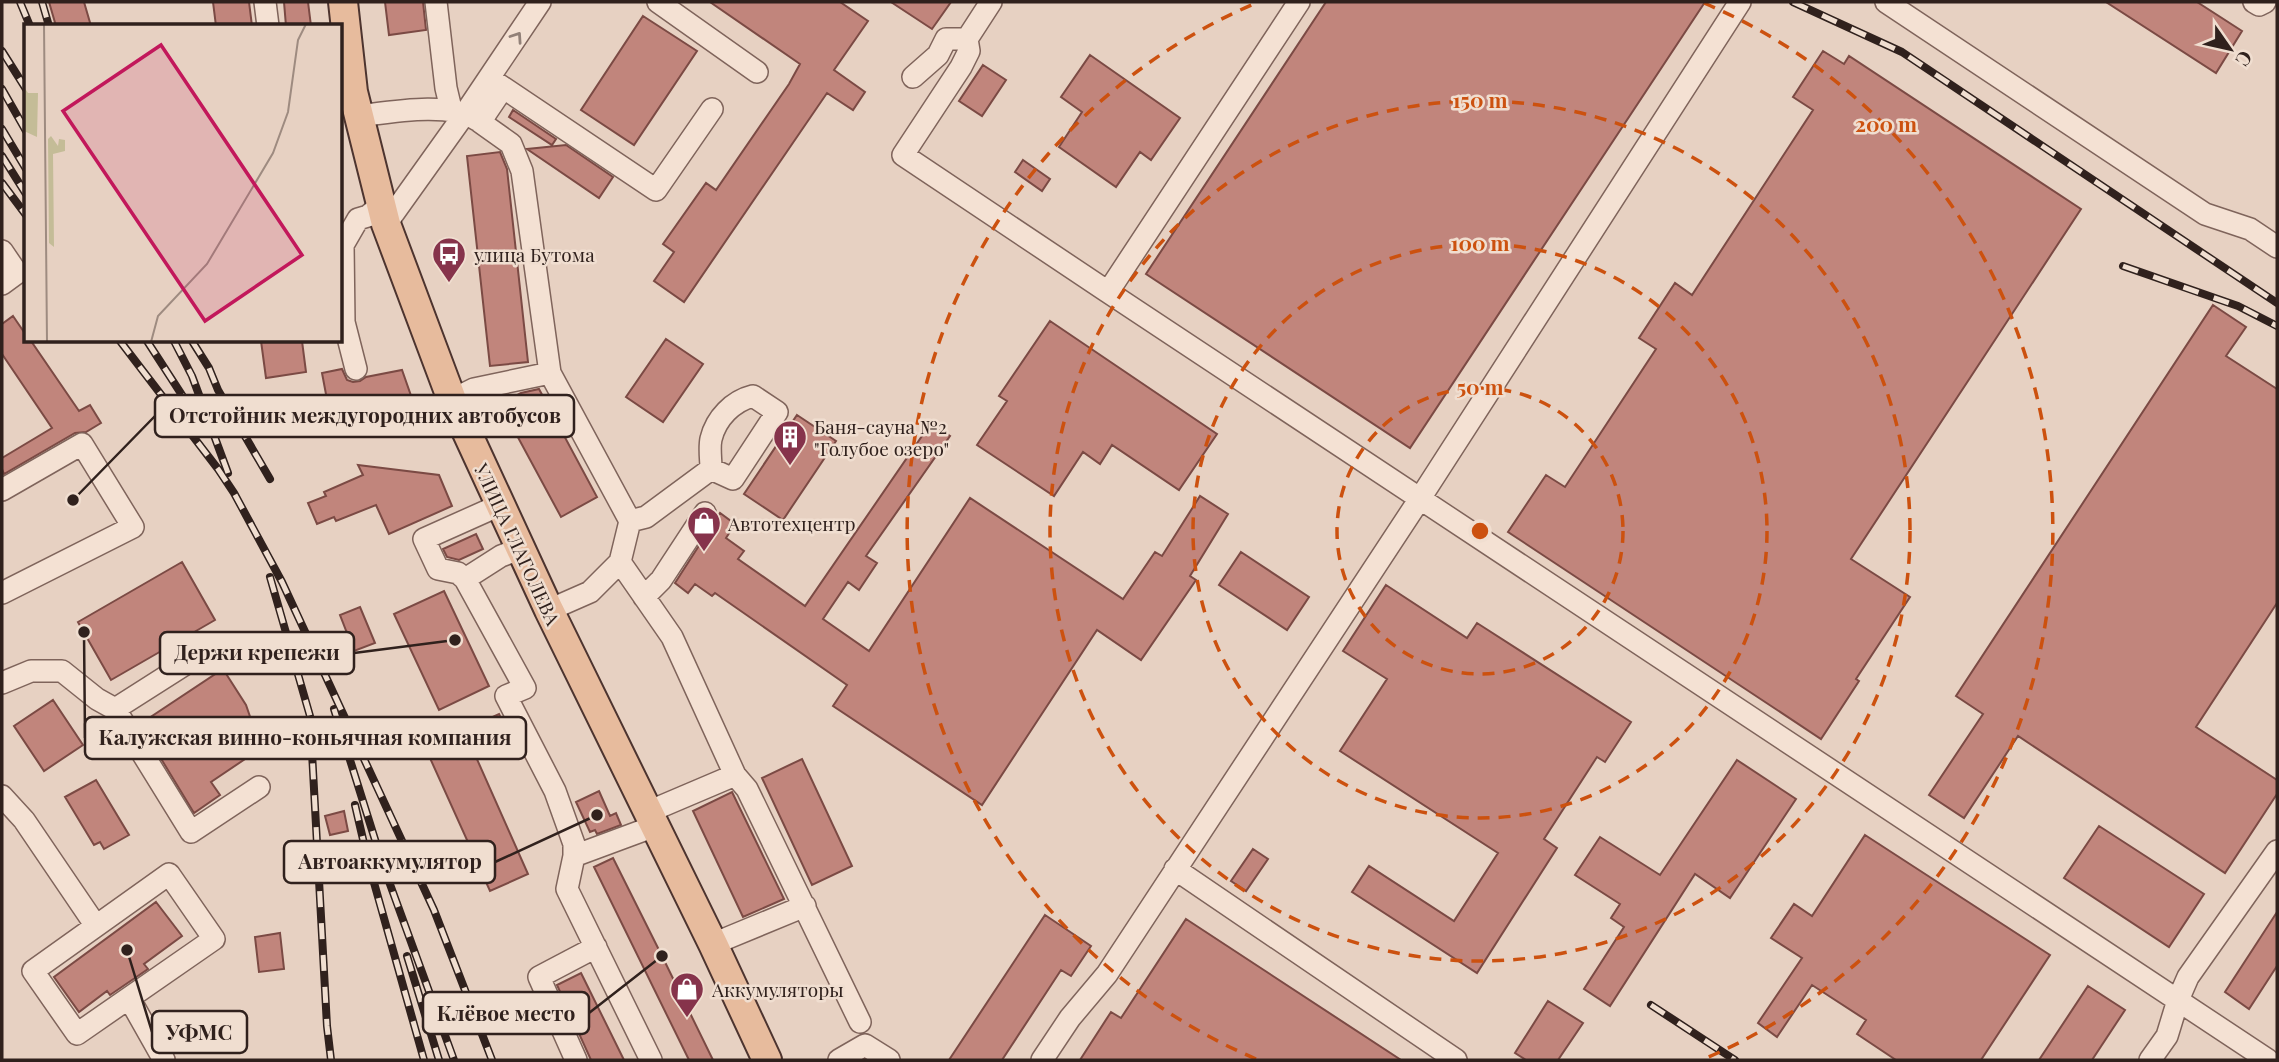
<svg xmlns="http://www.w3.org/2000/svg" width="2279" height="1062" font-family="'Playfair Display',serif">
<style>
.building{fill:#c1857c;stroke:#7b4a44;stroke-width:2}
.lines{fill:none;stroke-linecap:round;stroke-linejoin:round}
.minor-casing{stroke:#7f645b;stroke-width:24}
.major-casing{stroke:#4d342f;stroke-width:32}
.minor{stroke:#f4e1d3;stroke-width:21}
.major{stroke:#e7bb9d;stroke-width:28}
.rail-casing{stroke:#30211d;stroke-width:8}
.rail{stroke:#f0ded0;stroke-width:5;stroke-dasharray:16;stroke-linecap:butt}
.oneway{stroke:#928178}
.ring{fill:none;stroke:#cc510f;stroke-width:3.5;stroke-dasharray:12 9}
.labels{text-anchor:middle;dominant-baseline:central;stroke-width:5;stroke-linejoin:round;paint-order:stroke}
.poi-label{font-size:19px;fill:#30211d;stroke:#f0ded0;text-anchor:start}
.street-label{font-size:19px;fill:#30211d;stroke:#f0ded0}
.inset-road{fill:none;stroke:#9e8b80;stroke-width:2}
.view{fill:#c2185b;fill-opacity:0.15;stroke:#c2185b;stroke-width:3.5}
.inset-edge{fill:none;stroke:#30211d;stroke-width:3.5}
.centre{fill:#cc510f;stroke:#f0ded0;stroke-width:3.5}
.ring-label{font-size:21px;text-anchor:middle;font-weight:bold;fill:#cc510f;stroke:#f0ded0;stroke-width:5;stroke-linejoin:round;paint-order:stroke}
.leader{fill:none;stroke:#30211d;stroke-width:2.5}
.callout-dot{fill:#30211d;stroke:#f0ded0;stroke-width:2.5}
.callout{fill:#f0ded0;stroke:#30211d;stroke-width:2.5}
.callout-label{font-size:21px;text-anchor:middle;font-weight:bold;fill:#30211d}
</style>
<rect width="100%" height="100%" fill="#e7d1c2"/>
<path class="building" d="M49,2h35l7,24h-35z
M213,2h36l3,24h-36z
M284,2h24l3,24h-25z
M385,2h38l3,28 -37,5z
M710,2h130l28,19 -34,49 31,22 -12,18 -26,-17 -143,209 -30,-21 20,-29 -11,-8 43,-61 10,7 73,-106 11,-20z
M891,2h60l-19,27z
M1326,2h379l-295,446 -264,-174z
M2106,2h91l45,29 -26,42z
M643,16l54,35 -63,94 -53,-35z
M1823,51l21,13 5,-8 232,153 -230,350 59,38 -54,82 3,2 -38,58 -313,-207 38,-57 19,12 91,-138 -17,-11 36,-55 17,12 121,-185 -20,-13z
M1090,55l90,63 -29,42 -11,-8 -24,35 -57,-40 23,-35 -21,-15z
M983,65l23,15 -24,36 -23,-15z
M513,110l43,29 -4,6 -43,-28z
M566,145l47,32 -14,21 -72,-49z
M500,152l7,17 21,193 -38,4 -23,-210z
M1023,160l27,19 -8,12 -27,-19z
M2213,305l33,22 -20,29 51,33v214l-81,124 81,53v14l-52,79 -207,-137 -54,82 -35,-23 54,-81 -27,-18z
M13,316l13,19v6h5l48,70 11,-6 11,18 -15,9 -11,1 -71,41 -2,-5v-11l50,-30 -50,-74v-30z
M1050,321l167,113 -38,56 -67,-45 -12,19 -17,-12 -29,44 -77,-51 30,-44 -8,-5z
M666,339l37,25 -40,58 -37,-25z
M261,341h41l4,31 -40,6z
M342,369l5,11 6,2 7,-1 6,-4 36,-7 14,40 -84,16 -10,-53z
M539,389l58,108 -36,20 -61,-113 21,-11z
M797,415l39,26 -53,79 -39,-26z
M931,423l19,13 -84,120 11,7 -18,27 -11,-8 -25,37 46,32 101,-153 153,101 32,-47 7,4 38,-60 28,18 -38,62 6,4 -55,80 -44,-30 -115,175 -149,-99 14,-21 -132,-92 -3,3 -17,-12 -7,9 -13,-10 45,-70 15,11 -9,14 18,13 -6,8 67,47z
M358,465l81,10 13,31 -63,28 -13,-29 -40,16 -2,-4 -17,7 -9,-21 18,-7 -2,-4 39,-17z
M476,534l7,15 -24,11 -12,-3 -4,-8z
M1241,552l68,45 -22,33 -68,-45z
M182,562l33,58 -104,60 -33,-58z
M1386,585l81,53 10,-15 154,99 -26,40 -8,-5 -53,82 13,9 -80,125 -125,-81 17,-26 85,55 44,-68 -158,-102 47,-72 -44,-28z
M444,591l45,95 -50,24 -45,-96z
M360,607l15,36 -21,8 -14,-36z
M223,669l23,36 10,29 -10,7 8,12 -43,29 9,13 -26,18 -54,-89z
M53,700l30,45 -39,26 -30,-45z
M499,714l12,27 -35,16 52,117 -38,17 -65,-144z
M802,759l50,107 -40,19 -50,-107z
M1737,760l59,39 -66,99 -35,-24 -85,132 -26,-17 40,-62 -13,-9 9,-14 -45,-29 25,-38 60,38z
M96,780l33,55 -25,14 -4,-7 -6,3 -29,-48z
M599,791l11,25 6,-3 5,12 -24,9 -2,-4 -5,2 -14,-30z
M732,792l52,107 -41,18 -50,-106z
M344,811l4,20 -18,4 -5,-19z
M2099,826l105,68 -35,53 -105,-69z
M1865,835l185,120 -69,105h-85l-39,-26 9,-14 -54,-35 -35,52 -19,-14 44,-65 -31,-20 23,-34 18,12z
M1253,849l15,10 -22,32 -15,-10z
M613,858l49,98 51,104h-24l-95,-193z
M156,902l26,34 -38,28 4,5 -38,26 -3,-4 -28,21 -25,-35z
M2277,912v54l-28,43 -24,-17z
M1045,915l46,31 -20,30 -10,-6 -59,90h-53z
M1186,919l215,141h-321l31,-48 10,6z
M280,933l4,36 -25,3 -4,-35z
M581,973l43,87h-33l-34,-75z
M2088,986l37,24 -33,50h-53z
M1548,1001l35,22 -25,37h-32l-11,-7z"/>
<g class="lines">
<g class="minor-casing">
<path id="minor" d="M265,2l3,24
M436,2l10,86 5,21
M658,2l99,70
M1886,2l319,212 45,15 27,18
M2254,2l5,3 6,-3
M967,39l24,-37
M913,77l25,-22 8,-16h21l2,12 -8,16 -58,88 205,137 191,-290
M489,78l167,112 56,-81
M503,88l-23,34 31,22 11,27 28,202 80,148 -10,41 52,75 63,138 -87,37
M359,116c32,-4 91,-15 118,4
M386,224l80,-112 74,-110
M2,251l15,22 -15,11
M1108,292l1160,768
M356,369l-12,-47 -1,-77 15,-26 10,-3 13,-11
M452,400l22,-11 76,-16
M2,490l80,-46 51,83 -131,66
M500,505l-76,34 14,30 20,4 7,6 60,109 -19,8 49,95 19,53v12l-7,33 84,171
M630,521l16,-4 65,-48 22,10 44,-67 -24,-16c-20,5 -37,22 -42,43 -2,9 0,21 0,30
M465,579l36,-23 21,-8
M644,597l17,-17 44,-67
M549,610l41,-18 30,-30
M2,683l29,-12h31l35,28 18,10 76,123 68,-45
M115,709l88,-56
M735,775l12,14 113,233
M2,796l22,24 72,106
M574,856l81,-30
M1175,869l281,191
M169,874l45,65 -137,95 -44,-63z
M713,944l92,-38
M129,998l35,62
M576,1060l-37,-83 57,-30
M839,1060l26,-15 24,15
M1042,1060l28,-42 37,-44 312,-474 321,-498
M2150,1060l17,-24 11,-36 10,-23 89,-126"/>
</g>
<g class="major-casing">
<path id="major" d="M343,2l10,90 33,132 66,176 97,210 164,334 54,116"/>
</g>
<use href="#minor" class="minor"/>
<use href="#major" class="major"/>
<g class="rail-casing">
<path id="rail" d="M20,2l10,24
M42,2l7,24
M1793,2l109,50 375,251
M2,51l24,38
M2,89l24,42
M2,129l24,40
M2,156l24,38
M2,183l24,32
M2123,266l115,40 39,20
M120,341l98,128 16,24 48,89 152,328 58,150
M147,341l57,88
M174,341l18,35 36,97
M192,341l17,27 9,22 52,89
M270,577l40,139 17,310 4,34
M334,709l49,156 71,195
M355,805l14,60 55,195
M407,956l32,104
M1651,1005l84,55"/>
</g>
<use href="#rail" class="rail"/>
</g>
<defs><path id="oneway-chevron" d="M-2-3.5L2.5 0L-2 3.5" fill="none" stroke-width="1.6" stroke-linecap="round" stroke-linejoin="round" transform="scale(1.75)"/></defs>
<use class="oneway" href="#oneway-chevron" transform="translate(517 37) rotate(-56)"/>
<g class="ring">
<circle cx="1480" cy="531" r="143"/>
<circle cx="1480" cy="531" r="287"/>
<circle cx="1480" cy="531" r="430"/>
<path d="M1256 1059A574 574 0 0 1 1256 3M1704 3A574 574 0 0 1 1704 1059"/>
</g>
<defs>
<g id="bus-pin" transform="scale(1.75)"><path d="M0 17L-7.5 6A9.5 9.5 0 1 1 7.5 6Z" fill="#86334b" stroke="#f0ded0"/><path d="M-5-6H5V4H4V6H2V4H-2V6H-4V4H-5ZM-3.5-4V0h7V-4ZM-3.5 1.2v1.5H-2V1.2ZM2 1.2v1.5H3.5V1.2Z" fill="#fff"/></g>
<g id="building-pin" transform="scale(1.75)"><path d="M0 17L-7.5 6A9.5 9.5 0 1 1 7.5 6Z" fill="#86334b" stroke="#f0ded0"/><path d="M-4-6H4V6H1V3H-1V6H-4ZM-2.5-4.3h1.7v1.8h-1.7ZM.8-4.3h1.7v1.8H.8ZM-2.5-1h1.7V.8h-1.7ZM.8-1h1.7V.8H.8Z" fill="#fff"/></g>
<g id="shop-pin" transform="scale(1.75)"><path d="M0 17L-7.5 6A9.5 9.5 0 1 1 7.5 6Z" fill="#86334b" stroke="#f0ded0"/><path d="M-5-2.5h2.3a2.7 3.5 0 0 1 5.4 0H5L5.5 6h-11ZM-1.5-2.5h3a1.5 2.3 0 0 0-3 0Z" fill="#fff"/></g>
</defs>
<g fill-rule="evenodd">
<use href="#bus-pin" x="449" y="254"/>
<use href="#building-pin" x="790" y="437"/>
<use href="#shop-pin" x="704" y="523"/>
<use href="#shop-pin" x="687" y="989"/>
</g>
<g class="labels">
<g class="poi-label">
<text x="474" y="254">улица Бутома</text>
<text x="814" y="426">Баня-сауна №2<tspan x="814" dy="22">"Голубое озеро"</tspan></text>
<text x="728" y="523">Автотехцентр</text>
<text x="712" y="989">Аккумуляторы</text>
</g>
<g class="street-label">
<text transform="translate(518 544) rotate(65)">УЛИЦА ГЛАГОЛЕВА</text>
</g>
</g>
<g transform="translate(24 24)">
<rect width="318" height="318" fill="#e7d1c2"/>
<path d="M0,63l4,6h10l-1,44 -13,-6zM27,112l7,10 1,-7 6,1v11l-12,3 1,93 -5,-4 -1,-104z" fill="#c4bc97"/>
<path class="inset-road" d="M20,0l3,318M127,318l7,-26 49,-52 66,-111 15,-41 10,-72 8,-16"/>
<path class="view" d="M137,21l141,210 -97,66 -142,-210z"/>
<rect width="318" height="318" class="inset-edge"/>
</g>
<circle cx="1480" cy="531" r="10" class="centre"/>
<g class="ring-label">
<text x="1480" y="108">150 m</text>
<text x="1886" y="132">200 m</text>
<text x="1480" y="251">100 m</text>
<text x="1480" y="395">50 m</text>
</g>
<path class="leader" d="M73 500L155 416M455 640L354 653M84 632L85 738M597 815L495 862M662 956L589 1013M127 950L152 1032"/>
<g class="callout-dot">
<circle cx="73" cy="500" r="7"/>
<circle cx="455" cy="640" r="7"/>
<circle cx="84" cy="632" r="7"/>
<circle cx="597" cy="815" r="7"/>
<circle cx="662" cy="956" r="7"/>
<circle cx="127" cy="950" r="7"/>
</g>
<g class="callout">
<rect x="155" y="395" width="419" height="42" rx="7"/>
<rect x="160" y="632" width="194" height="42" rx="7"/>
<rect x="85" y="717" width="441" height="42" rx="7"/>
<rect x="284" y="841" width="211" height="42" rx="7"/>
<rect x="423" y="992" width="166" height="42" rx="7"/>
<rect x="152" y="1011" width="95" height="42" rx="7"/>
</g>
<g class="callout-label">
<text x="365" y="423">Отстойник междугородних автобусов</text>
<text x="257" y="660">Держи крепежи</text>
<text x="305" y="745">Калужская винно-коньячная компания</text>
<text x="390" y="869">Автоаккумулятор</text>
<text x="506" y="1021">Клёвое место</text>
<text x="199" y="1040">УФМС</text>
</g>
<rect width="2279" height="1062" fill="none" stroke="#30211d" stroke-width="7"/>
<g transform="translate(2230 49) rotate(124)" stroke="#f0ded0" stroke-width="5" paint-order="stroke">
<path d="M0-5L12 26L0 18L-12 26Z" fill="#30211d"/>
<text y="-10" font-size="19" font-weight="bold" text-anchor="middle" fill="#30211d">С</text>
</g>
</svg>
